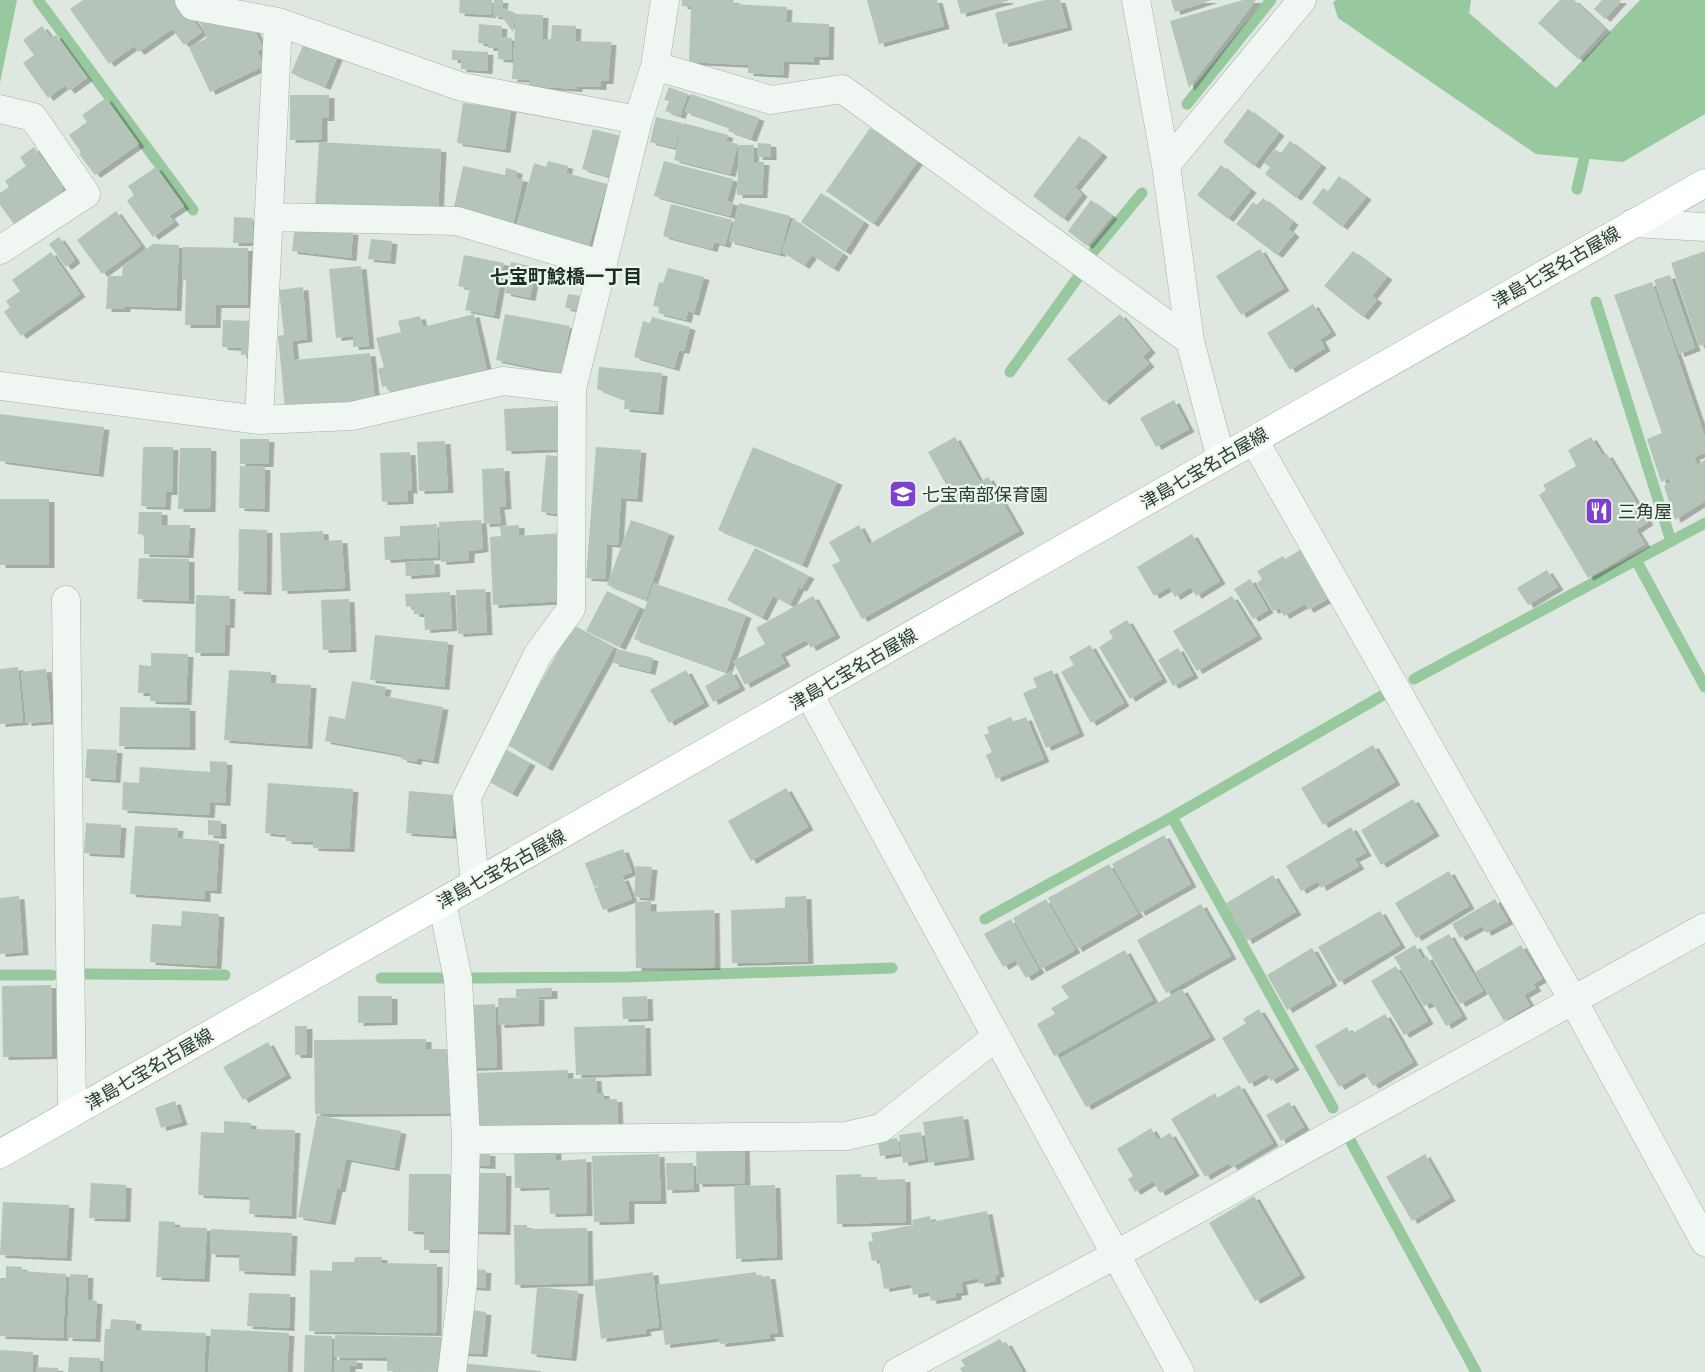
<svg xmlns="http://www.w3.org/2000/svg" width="1705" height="1372" font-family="'Public Sans','Noto Sans JP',sans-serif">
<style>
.water{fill:#98c89d}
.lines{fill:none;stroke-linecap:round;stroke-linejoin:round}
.stream{stroke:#98c89d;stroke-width:11}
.building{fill:#b5c4b8;filter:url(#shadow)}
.minor-casing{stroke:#a3b2a6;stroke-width:29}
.major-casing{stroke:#9db3a1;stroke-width:29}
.minor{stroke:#f0f6f2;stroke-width:28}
.major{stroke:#fff;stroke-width:28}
.labels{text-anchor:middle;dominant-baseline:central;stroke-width:4.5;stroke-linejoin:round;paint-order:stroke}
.street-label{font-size:18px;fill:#273e2c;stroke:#edf5ee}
.poi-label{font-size:18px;fill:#273e2c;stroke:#edf5ee;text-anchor:start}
.neighbourhood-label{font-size:19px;font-weight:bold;fill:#192f1f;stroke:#edf5ee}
</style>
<defs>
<filter id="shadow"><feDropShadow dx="5.5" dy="3" stdDeviation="0" flood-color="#0004"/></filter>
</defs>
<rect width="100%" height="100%" fill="#dee8e0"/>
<path class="water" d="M0,0h17l-17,83z
M1336,0h135l-2,13 87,75 84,-88h65v114l-82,48 -87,-8 -198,-136 -5,-16z"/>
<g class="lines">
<path class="stream" d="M38,0l155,210
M1187,104l84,-104
M1577,189l10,-44
M1094,251l48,-58
M1596,302l75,239
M1010,372l71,-99
M1636,560l69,127
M1414,679l291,-156
M1172,817l161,291
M985,919l187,-102 213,-123
M86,974l139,1
M0,975h52
M381,978h66
M470,978l156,-1 266,-9
M1351,1142l125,230"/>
</g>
<path class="building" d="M83,0h96l23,32 -18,13 -12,-16 -33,23 -5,-6 -25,18 -39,-55z
M460,0h32l-1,15 -32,-2z
M494,0h9l-1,8 13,5 -2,19 -11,-15 -9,-1z
M682,0h52l-1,4 54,3 -1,15 43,2 -1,33h-14v5l-30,-1 -1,14 -35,-2v-8l-59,-3 2,-55 -9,-1z
M867,0h70l7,26 -65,18z
M957,0h51v1l-47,13z
M1045,0h15l7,27 -64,17 -8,-31z
M1171,0h41l-37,12z
M1243,0h13l-67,88 -19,-67z
M1560,0h14l31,29 -27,30 -40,-36z
M1602,0h18l1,1 -16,18 -11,-10z
M516,14l27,1 -1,24h9l1,-14 24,1 -1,15 36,1 -3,39h-7v6l-24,-1v3l-48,-3v-6l-17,-1z
M198,18l55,9 10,21 -6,3 7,15 -54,26 -21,-45 18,-9z
M479,24l23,2 -1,11 11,1 -1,22 -13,-1v-11h-10v-4l-10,-1z
M42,26l9,12 5,-3 31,43 -18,13 -4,-6 -17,13 -25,-35 11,-8 -11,-15z
M305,41l33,14 -13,32 -34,-14z
M452,50l36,2 -1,19 -26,-2v-9h-9z
M669,87l19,7 -8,22 -15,-5 4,-10 -5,-1z
M691,94l68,24 -8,21 -23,-8 1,-4 -44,-15z
M290,95h39v23h-7v21l-32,1z
M106,98l33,46 -44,31 -16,-21 2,-2 -12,-17 18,-13 -5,-7z
M463,103l48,6 -6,41 -48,-7z
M1248,109l31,24 -25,33 -31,-24z
M656,117l26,6 -7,25 -25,-6z
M683,123l45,12 -2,6 12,3 -8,30 -56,-14z
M870,128l48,33 -45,63 -47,-33z
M593,129l28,7 -10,41 -29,-8z
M1079,136l23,18 -27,33 7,7 -19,25 -30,-23z
M1290,141l31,24 -25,33 -31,-24 5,-7 -6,-4 11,-14 6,4z
M319,142l122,7 -3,64 -123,-6z
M758,143l13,1v13h-14z
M739,145h15l-1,17h11l-2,33h-25z
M34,147l29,40 -2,7 -45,33 -16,-22v-12l9,-6 -4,-6 21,-15 -6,-9z
M548,161l20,5 -2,7 41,11 -18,61 -72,-21 17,-61 12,4z
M664,161l69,18 -6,22 6,2 -3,13 -76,-20z
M1221,165l30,25 -23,29 -31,-24z
M463,166l42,9 1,-7 11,3 -1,7 7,1 -10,45 -60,-13z
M156,167l28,39 -15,10 5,6 -21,15 -26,-36 7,-6 -6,-9z
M1339,176l27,21 -24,30 -30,-24 11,-15 5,3z
M821,193l43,29 -19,30 -44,-30z
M1263,198l30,24 -5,7 6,5 -17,21 -41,-31 17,-22 4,3z
M1091,200l21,16 -25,30 -19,-15z
M739,203l51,13 -10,38 -51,-13z
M671,204l61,16 -7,25 -11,-3 -2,7 -49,-13z
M116,211l25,35 -39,28 -25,-34z
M234,217l19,1 -1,25h-19z
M793,219l50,35 -10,15 -21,-14 -8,11 -22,-14z
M295,226l58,6 -2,26 -59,-7z
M59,237l16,23 -9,7 -17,-23z
M371,239l21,2 -2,20 -22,-2z
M153,244l26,1 -3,63 -51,-2v3h-19l2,-33h14l1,-10z
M183,247l65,1 -1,57h-31l-1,20h-30l1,-45h-4z
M1260,249l24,39 -43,27 -25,-39z
M1353,251l34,26 -15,19 5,4 -14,17 -39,-31z
M1705,251v93l-6,2 -28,-83z
M51,252l29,42 -59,42 -17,-24 6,-5 -4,-6 14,-10 -8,-11z
M464,255l40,8 -10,53 -29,-6 5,-21 -12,-3z
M511,262l25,5 -6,31 -25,-5z
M361,266l8,80 -16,1v-11l-17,2 -7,-69z
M668,268l36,9 -10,36 -6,-2 -2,9 -28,-7 2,-6 -7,-1 6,-24 4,1z
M1670,275l25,73 -16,6 -25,-74z
M1652,282l53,155v16l-11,4 3,7 -26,17 -2,-3 -8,4 -14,-43 15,-6 -48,-138z
M303,287l4,52 -15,2 2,19 76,-7 5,47 -90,9 -7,-73 6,-1 -5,-45z
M568,294l14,2 -3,14 -14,-2z
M1313,304l18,28 -11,7 5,9 -35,22 -23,-37z
M474,314l14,61 -97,23 -3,-12 -6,1 -4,-18 6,-2 -8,-29 25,-6 -3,-11 22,-5 3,11z
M505,314l65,12 -9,47 -65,-13z
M1120,314l30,36 -7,7 6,7 -45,38 -37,-43z
M652,317l38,10 -6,24 -5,-1 -5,18 -40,-11 9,-36 7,2z
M223,320l29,1v34h-11v-7l-19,-1z
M599,367l63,6 -4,39 -34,-3 1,-9 -28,-11z
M1174,400l15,29 -33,18 -16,-29z
M558,406l3,43 -55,2 -2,-42z
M0,414l104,13 -6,47 -98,-13z
M955,437l25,45 8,-5 31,54 -157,88 -30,-54 8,-4 -11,-19 30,-17 10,19 84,-47 -25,-45z
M1591,437l12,19 4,-2 41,68 -12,8 9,14 -57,34 -49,-83 7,-5 -3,-5 33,-19 -8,-16z
M240,439h29l-1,25h-28z
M445,441l3,49 -29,1 -2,-49z
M143,447h30l-1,45h-6l-1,15 -24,-1z
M596,447l45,3 -4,49 -16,-1 -3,47 -11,-1 -2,35 -19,-1z
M753,447l84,35 -35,83 -84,-35z
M180,448h31l-1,61h-32z
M410,452l2,39 -4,-1v11l-26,1 -2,-49z
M546,455l18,2 -6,57 -17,-2z
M1705,460v41l-30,19 -11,-34z
M240,466l25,1 -1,42 -25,-1z
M504,468l2,38 -7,1 2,16 -17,1 -2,-55z
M0,499h49v66h-49z
M139,512h23v13h28l-2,30 -44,-1v-19l-6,-1z
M481,520l2,29 -14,2v9l-28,2 -2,-40z
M631,520l38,13 -23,67 -39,-15z
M437,524l1,33 -53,3 -1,-23 16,-1v-10z
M519,525v11l43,-3 3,68 -72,4 -3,-68 11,-1 -1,-10z
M239,529l28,1 -1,62 -28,-1z
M323,531l1,10 18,-1 3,48 -63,3 -2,-58z
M1192,534l28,47 -24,15 -5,-9 -16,10 -6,-10 -15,9 -17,-29z
M755,548l54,28 -8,13 -2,-2 -9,18 -17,-9 -11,22 -35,-18z
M1302,549l29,48 -23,13 -3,-6 -21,12 -5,-8 -6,3 -16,-28 5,-4 -5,-8 26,-15 2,3z
M139,558l50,1v42l-52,-2z
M434,561l1,13 -29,2 -1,-14z
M1547,570l11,17 -30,18 -11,-17z
M1250,579l18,31 -15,9 -19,-30z
M654,583l92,32 -20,57 -92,-33z
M485,589l2,43 -29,2 -2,-44z
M607,591l33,16 -20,40 -34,-16z
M450,592l2,36 -27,2 -1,-16h-10l-1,-8 -7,1 -1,-13z
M196,595l34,1 -1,29h-4l-1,28h-29z
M813,596l22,39 -24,13 -5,-8 -26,14 5,9 -40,22 -12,-24 32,-17 -9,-16z
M1232,596l25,40 -60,35 -24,-40z
M349,599l2,50 -28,1 -2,-50z
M1127,620l35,59 -32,20 -31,-52 14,-9 -4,-7z
M573,625l41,22 -67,121 -41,-24z
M375,635l73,7 -4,45 -74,-7z
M1090,645l34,58 -33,20 -30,-51 13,-7 -5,-8z
M1178,648l15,27 -20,11 -15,-26z
M617,649l36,9 -3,14 -37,-9z
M151,653l37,1 -2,48 -36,-1v-8h-12l1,-28 12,1z
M18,667l5,55 -23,2v-55z
M46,669l5,52 -25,2 -5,-51z
M229,670l42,2 -1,11 41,2 -4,61 -83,-6z
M686,670l18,33 -35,20 -19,-33z
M1052,670l27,63 -33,15 -23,-55 14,-6 -4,-9z
M731,671l9,16 -27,15 -8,-16z
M352,681l34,6 -2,9 59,11 -10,54 -16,-3 -1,4 -15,-3 1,-4 -77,-14 4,-25 16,3z
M120,707l70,1v39l-71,-1z
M1011,717l2,5 13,-5 18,42 -48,20 -10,-24 6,-3 -8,-17 5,-2 -2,-6z
M1373,745l22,37 -72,43 -22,-37z
M503,748l27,15 -18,31 -26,-14z
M87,749l30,1 -2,30 -30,-2z
M210,761l17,1 -2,41 -15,-1 -1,13 -87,-5 1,-28 16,1 1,-16 70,5z
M268,783l85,6 -4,60 -36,-1v-6l-27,-1v-6l-21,-2z
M786,788l22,39 -57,34 -23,-40z
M409,791l47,4 -4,41 -46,-3z
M1413,799l21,34 -53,32 -20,-35z
M208,820l13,1v15l-13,-1z
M86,823l35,2 -2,30 -35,-2z
M135,826l43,2 -1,10 42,3 -3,50 -11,-1v9l-75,-5z
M1351,827l15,26 -12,6 5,7 -38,22 -3,-7 -17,10 -15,-25z
M1164,835l27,49 -51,29 -28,-49z
M623,849l9,23 -38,15 -9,-24z
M1109,864l29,50 -61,35 -29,-51z
M636,866l16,1 -3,31 -15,-1z
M1449,871l20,35 -53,32 -21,-35z
M1273,875l23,37 -49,29 -22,-37z
M623,877l9,22 -29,11 -9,-22z
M19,896l4,56 -23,2v-56z
M806,896l2,65 -76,2 -1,-53 54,-2v-11z
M1046,899l29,51 -34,19 -28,-51z
M1495,899l13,22 -22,12 -4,-7 -22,12 -8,-14z
M651,901v11l63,-2 1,57 -79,1 -1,-66z
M1201,904l30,52 -65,37 -29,-53z
M182,911l37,3 -3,52 -66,-4 2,-38 29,2z
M1380,911l20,34 -61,37 -21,-35z
M1011,919l28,51 -13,8 -11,-18 -12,7 -19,-33z
M1449,934l34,57 -23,13 -34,-57z
M1415,945l8,14 4,-3 35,60 -16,10 -14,-24 -8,4 -30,-49z
M1521,945l21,34 -9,5 3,4 -12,7 6,10 -26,16 -29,-49z
M1312,948l20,35 -45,27 -20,-35z
M1125,950l28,50 -99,56 -17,-32 18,-10 -4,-6 18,-10 -8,-12z
M1396,966l32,55 -24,14 -33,-54z
M51,985l1,71 -49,1 -1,-71z
M552,988v8l-36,1v-8z
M1182,989l28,48 -124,70 -27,-48z
M358,996h34v26l-34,1z
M647,996l1,22 -25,1 -1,-22z
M539,997v26l-40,2 -1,-27z
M495,1004l2,63 -27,1 -1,-63z
M1259,1009l35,58 -23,14 -5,-7 -17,10 -27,-46 24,-15 -3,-4z
M1385,1014l28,48 -40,24 -9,-14 -25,15 -24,-41 32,-19 4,7z
M645,1025l1,48 -70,2 -2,-48z
M295,1026h12v29h-12z
M426,1039v10h27l1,64 -139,1 -1,-74z
M268,1042l18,33 -43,25 -20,-33z
M568,1070v9l28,-1 1,15h7v6h13l1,29 -141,-1 -2,-54z
M1239,1085l34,58 -41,24 -3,-4 -24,14 -34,-58 44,-26 2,5z
M175,1101l7,21 -21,6 -6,-20z
M1289,1102l15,25 -23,14 -15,-26z
M317,1115l84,16 -7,37 -48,-9 -6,30h-3l-7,33 -32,-5z
M963,1116l6,41 -40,6 -6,-41z
M224,1121l27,2v6l44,1 -4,86 -42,-2 1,-17 -52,-2 3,-63 23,1z
M1151,1128l7,12 12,-7 24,40 -34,20 -7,-12 -18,11 -7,-13 5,-3 -16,-27z
M921,1132l4,27 -22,4 -4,-28z
M897,1138l3,15 -20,3 -2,-15z
M744,1145l1,38 -48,1 -1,-38z
M556,1151v10l30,-2 1,54 -37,1 -1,-27 -34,1 -1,-36z
M473,1153h17v13l-17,-1z
M659,1154l2,47h-32v20l-35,1 -2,-66z
M1425,1154l25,44 -38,23 -26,-44z
M666,1163h27l1,26 -27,1z
M470,1173h36l-1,59 -35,-1z
M409,1174h41l-2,76h-24v-18l-16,-1z
M861,1174v3h16v3l28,-1 1,43 -69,2 -1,-49z
M91,1183l35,2 -1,34 -36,-1z
M775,1185l2,72 -41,2 -2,-73z
M1254,1196l46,79 -45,26 -46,-78z
M3,1202l66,3 -3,53 -66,-3z
M987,1211l12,63 -4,1 1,6 -17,3 -1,-6 -17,4 2,10 -7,1v4l-25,4 -2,-9 -16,3 -2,-11 -27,5 -5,-30 -7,2 -4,-19 5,-1 -2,-8 42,-8 -1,-5 18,-4 1,6z
M159,1221l16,1 -1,5 33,1 -3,51 -48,-2z
M514,1225h13v4l60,-1 1,55 -73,2z
M211,1229l81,4 -2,40 -51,-2v-16l-29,-1z
M355,1257h27v6l55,1 -1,69 -127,-2 1,-61 22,1v-9h22z
M6,1266l16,1v4l44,3 -3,64 -63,-2v-58h6z
M471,1269l15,1 -1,18 -16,-1z
M653,1272l6,55 -14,2 1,4 -45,6 -7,-59z
M756,1272l1,5 13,-1 8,58h-9l1,4 -50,6 -1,-6 -54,7 -8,-60z
M70,1274l18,1 -1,25 10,1 -2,38 -28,-1z
M537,1287l41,4 -7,67 -40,-4z
M249,1293l41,1 -1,34 -42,-2z
M465,1309l21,3 -4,42 -21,-1z
M111,1319l25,2 -1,9 71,3 -2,39h-101l2,-43h5z
M211,1329l78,4 -2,39h-79z
M305,1335l27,1 -1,36h-27z
M335,1335l108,2 -1,35 -55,-1v-13l-53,-1z
M1000,1339l3,5 3,-2 17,30h-61l-2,-4 5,-2 -4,-6z
M0,1350l33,2 -1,20h-32z
M69,1357l31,1v14h-32z
M335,1360h22v6h-7v6h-16z
M461,1363l80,8v1h-81z
M36,1367l22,1v4h-22z"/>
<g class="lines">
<g class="minor-casing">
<path id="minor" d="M189,0l4,6 85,16 184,65 176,33
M1136,0l30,165 24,176 31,118
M655,66l116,34 71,-11 348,252
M0,109l33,8 53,77 -86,56
M1166,165l136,-165
M270,217l187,4 146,44
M1633,223l72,4
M0,386l259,34 93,-4 151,-35 69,8
M259,420l19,-398
M1254,440l319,560 132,242
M66,600l6,513
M809,694l371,678
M475,884l-8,-87 71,-143 33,-45 1,-220 66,-269 17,-54 10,-66
M442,902l16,77 8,161 -3,143 -11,89
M466,1140l380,-4 35,-8 115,-91
M897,1372l218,-117 590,-328"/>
</g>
<g class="major-casing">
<path id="major" d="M0,1154l1705,-971"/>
</g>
<use href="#minor" class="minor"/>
<use href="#major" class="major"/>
</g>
<defs>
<g id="school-square" transform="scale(1.4375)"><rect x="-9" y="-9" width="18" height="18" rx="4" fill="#7e41ce" stroke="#edf5ee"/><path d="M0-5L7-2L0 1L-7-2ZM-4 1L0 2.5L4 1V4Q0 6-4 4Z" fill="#fff"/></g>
<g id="restaurant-square" transform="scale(1.4375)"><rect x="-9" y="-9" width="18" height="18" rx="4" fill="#7e41ce" stroke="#edf5ee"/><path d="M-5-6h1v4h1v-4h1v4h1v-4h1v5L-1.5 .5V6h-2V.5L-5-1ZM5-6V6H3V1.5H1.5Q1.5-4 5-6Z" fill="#fff"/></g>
</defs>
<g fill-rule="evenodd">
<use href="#school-square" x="903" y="494"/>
<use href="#restaurant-square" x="1599" y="511"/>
</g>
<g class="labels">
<g class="street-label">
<text transform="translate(1556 267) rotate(-30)">津島七宝名古屋線</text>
<text transform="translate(1204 468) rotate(-30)">津島七宝名古屋線</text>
<text transform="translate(853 669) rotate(-30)">津島七宝名古屋線</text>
<text transform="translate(501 869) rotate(-29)">津島七宝名古屋線</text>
<text transform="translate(149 1069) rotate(-30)">津島七宝名古屋線</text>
</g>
<g class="poi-label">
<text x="922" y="494">七宝南部保育園</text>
<text x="1618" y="511">三角屋</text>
</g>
<g class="neighbourhood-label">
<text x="566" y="276">七宝町鯰橋一丁目</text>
</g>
</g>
</svg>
